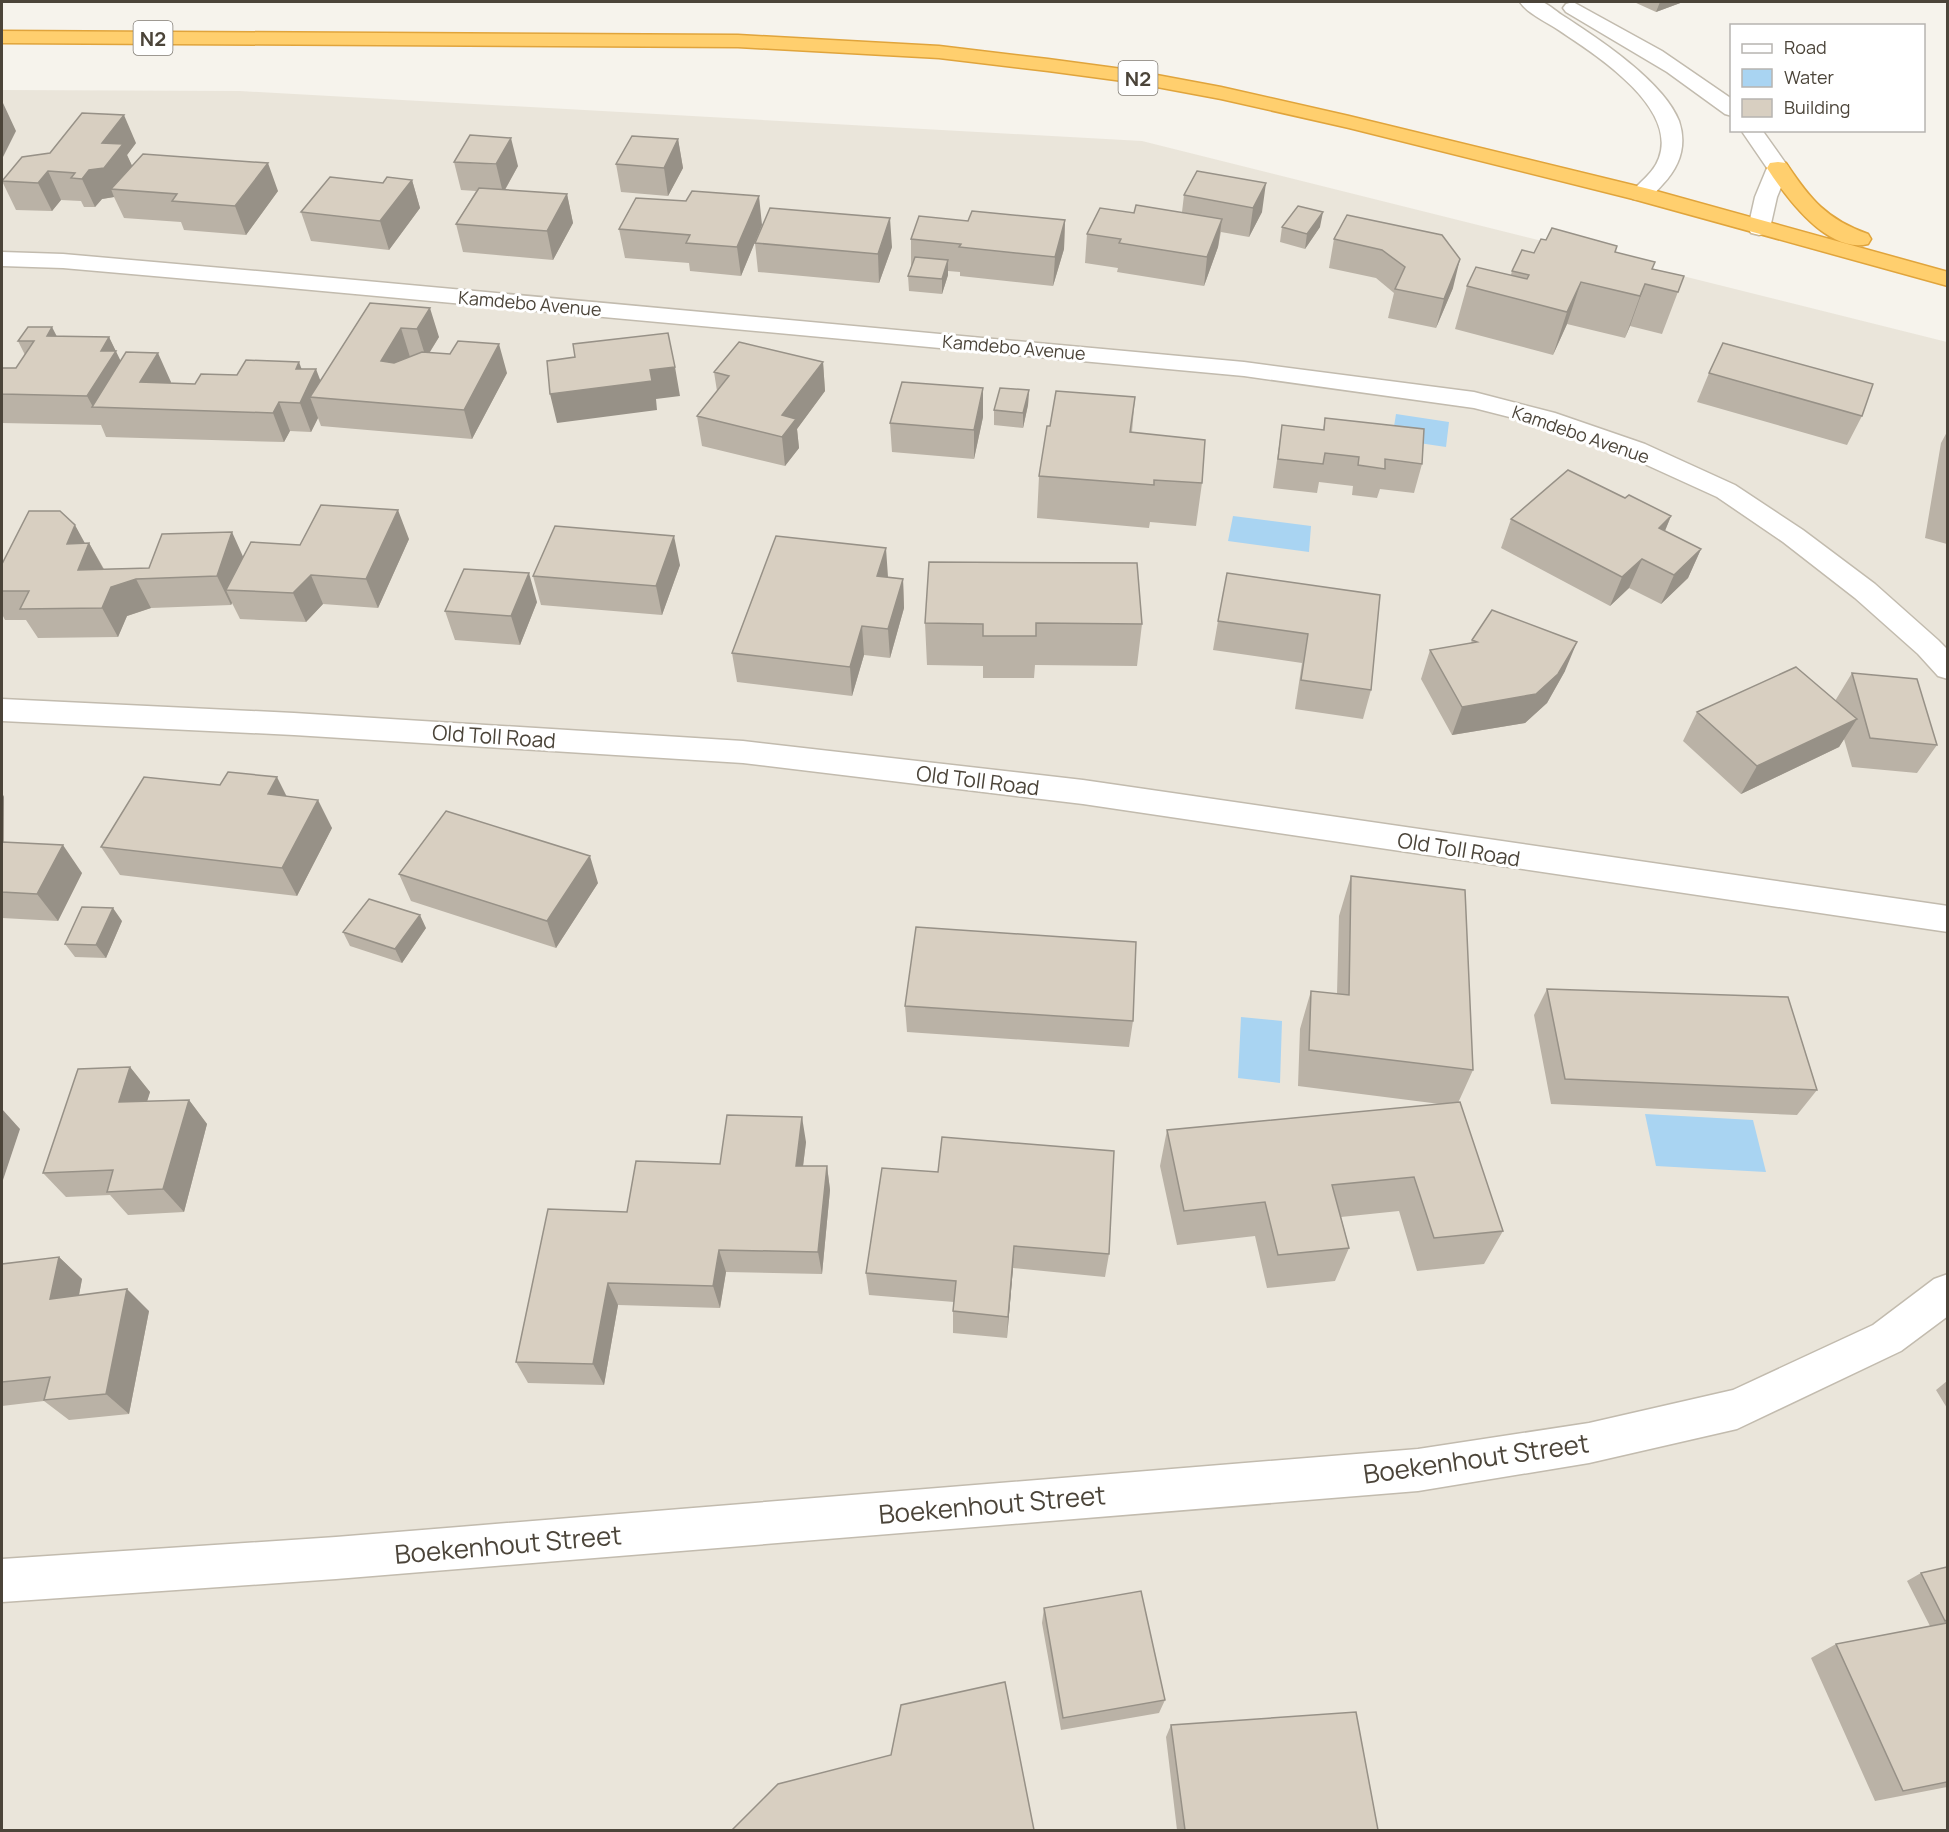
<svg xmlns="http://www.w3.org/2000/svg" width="1949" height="1832" font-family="Manrope,sans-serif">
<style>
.residential{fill:#eae5da}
.water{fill:#a9d4f2}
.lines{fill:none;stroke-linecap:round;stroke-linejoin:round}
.minor-casing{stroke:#c2bbae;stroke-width:3}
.highway-casing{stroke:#e0a43c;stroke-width:3}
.minor{fill:#fff;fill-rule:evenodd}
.highway{fill:#ffcf6e;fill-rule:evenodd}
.wall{fill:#bab2a6}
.shaded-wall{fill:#979187}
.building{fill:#d8cfc1;stroke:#979187;stroke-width:1.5}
.labels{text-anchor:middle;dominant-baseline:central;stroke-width:6;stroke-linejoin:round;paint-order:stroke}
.far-street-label{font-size:18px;fill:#4b4439;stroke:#fff}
.shield{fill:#fff;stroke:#817c74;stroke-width:1.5}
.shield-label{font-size:20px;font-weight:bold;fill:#4b4439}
.street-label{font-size:21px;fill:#4b4439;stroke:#fff}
.near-street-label{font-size:26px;fill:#4b4439;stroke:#fff}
</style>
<rect width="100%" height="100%" fill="#f6f3ec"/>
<path class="residential" d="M2,90l238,1 902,50 805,201v1488h-1945z"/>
<path class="water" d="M1396,414l53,8 -3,25 -54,-8z
M1233,516l78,10 -2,26 -81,-11z
M1241,1017l41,4 -2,62 -42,-5z
M1645,1114l108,6 13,52 -110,-6z"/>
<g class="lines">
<g class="minor-casing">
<path id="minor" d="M1520,2c5,-1 16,-2 22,0 8,3 16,11 23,15 34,22 99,65 114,104 8,24 1,45 -16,63 -9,10 -15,18 -30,15l-3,-5c9,-12 24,-21 29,-36 19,-52 -66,-105 -102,-129 -12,-8 -30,-16 -37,-27z
M1573,2l89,49 70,48v17l-7,-2 -58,-42 -101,-60 -3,-4 3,-4z
M1741,130h21l27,38 -12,29 -7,31 -3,5 -8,2 -8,-2 -3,-5 7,-31 12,-29z
M2,252l61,2 205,18 976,90 230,30 81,21 90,31 90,41 68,45 72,54 63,56 10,10v29l-10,-3 -20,-22 -63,-56 -72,-56 -66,-45 -90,-41 -90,-32 -63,-16 -230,-32 -976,-90 -205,-18 -61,-2z
M2,699l292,14 449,28 340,39 865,126v26l-865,-128 -340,-41 -449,-28 -292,-14z
M1948,1274v42l-47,35 -164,78 -148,34 -171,28 -1082,88 -334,23v-43l334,-22 1082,-88 171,-26 144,-33 140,-65 61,-46z"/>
</g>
<g class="highway-casing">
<path id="highway" d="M2,31l736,4 201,11 109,13 82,11 91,17 128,29 300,73 299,83v14l-315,-87 -284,-71 -128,-29 -91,-17 -82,-11 -109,-13 -201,-11 -736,-4z
M1778,162l8,1c24,36 40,56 82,71l3,5 -3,5c-41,10 -82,-47 -101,-76l3,-5z"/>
</g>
<use href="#minor" class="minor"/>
<use href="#highway" class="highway"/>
</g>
<path class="wall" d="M1634,2h49l-27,10z
M678,139l5,29 -15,28 -47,-4 -5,-28z
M136,143l-9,12 5,11 146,25 -32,44 -62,-5 -3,-8 -57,-4 -10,-21 -12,2 -7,8h-11l-3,-6 -20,-1 -9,11 -36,-1 -14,-29z
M454,162l64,4 -13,24 62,4 6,29 -20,37 -90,-8 -7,-28 20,-33 -15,-1z
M1197,171l65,41 -13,25 -28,-5 -3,15 -14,39 -87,-14 1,-4 -33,-5 2,-29 47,-21 48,-1 2,-17z
M412,180l8,28 -31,42 -78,-9 -10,-29 82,-29z
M686,201l76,24 -21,51 -51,-5 -1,-8 -64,-5 -6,-29z
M1347,215l106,73 -17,40 -48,-10 6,-25 -18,-15 -47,-10 5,-29z
M1065,220l-1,29 -11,37 -93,-10v-4l-12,-1v4l-6,19 -33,-3 -1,-15 3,-9v-28l57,-18z
M1282,227h38l-15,22 -25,-7z
M755,243l137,4 -13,36 -121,-11z
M1615,252l37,17 32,7 -22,58 -32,-8 -5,12 -58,-14 -14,31 -98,-26 12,-43 44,-11 1,-4z
M370,303l69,34 -9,15 77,21 -35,66 -151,-13 -3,-8 -7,14 -21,-1 -6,11 -178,-5 -5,-12 -99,-2v-55h14l9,-13 -7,-14 38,-5 53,1 11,24 51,21v1l24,1 42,-9 65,-6 19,11z
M823,362l2,29 -28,38 2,19 -14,18 -83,-20 -5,-30 20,-25 -3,-19z
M1709,373l153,43 -15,29 -150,-43z
M1029,390l-1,15 -5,23 -29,-3v-15z
M1135,397l-3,35 70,51 -6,43 -46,-4 -1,6 -112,-10 2,-42 11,-50z
M983,417l-9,42 -82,-7 -2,-29z
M1325,418l97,46 -8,29 -34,-4 -3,9 -25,-3 1,-9 -34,-4 -2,11 -44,-5 9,-63 41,5z
M1947,432v112l-22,-6 16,-95z
M1625,498l46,18 -6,15 36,18 -13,29 -27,26 -32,-16 -19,18 -109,-58 10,-29z
M409,539l-31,69 -55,-4 -17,18 -66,-3 -8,-16 -1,2 -80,3 -24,8 -9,21 -80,1 -12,-18h-21l-3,-6v-50l83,-21h4l15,26 45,-1 94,-11 57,-12z
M680,565l-18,50 -121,-10 -8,-29z
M888,577l15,2 1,29 -14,50 -26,-3 -12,41 -115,-14 -5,-29z
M1380,595l-9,95 -8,29 -68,-10 7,-46 -89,-13 5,-29z
M537,602l-17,43 -65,-5 -10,-29z
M925,623l217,1 -5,42 -102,-1 -1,13h-51v-12l-56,-1z
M1472,640l93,31 -18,32 -22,20 -73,12 -31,-56 9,-29 41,-7z
M1852,673l85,72 -20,28 -65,-6 -8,-28 -5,8 -98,47 -58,-53 14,-29 138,-11z
M2,793l2,4v45l78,31 -24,48 -56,-3z
M287,796l45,32 -35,68 -177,-21 -19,-28z
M399,874l199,9 -42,65 -145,-47z
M1351,876l122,194 -15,33 45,128 -19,33 -67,7 -18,-60 -58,6 8,31 -14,33 -68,7 -12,-52 -78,9 -17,-79 7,-36 273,-26 -142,-18 2,-57 11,-38 26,3 2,-78z
M122,921l-16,37 -31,-1 -10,-13z
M426,928l-24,35 -52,-17 -7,-14z
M1547,989l270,101 -20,25 -246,-11 -17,-89z
M905,1006l228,15 -4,26 -222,-15z
M130,1067l20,25 -3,9 42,-1 18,24 -23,88 -56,3 -18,-20 -44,2 -23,-24z
M806,1142l-3,24h24l3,24 -8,84 -96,-2 -6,36 -102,-3 -14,80 -76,-2 -12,-21 111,-150 93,-48z
M882,1168l227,86 -4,23 -92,-9 -6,70 -54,-5v-22l1,-9 -85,-7 -3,-22z
M59,1257l23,22 -3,16 70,16 -20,103 -60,6 -25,-19 -42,5v-142z
M1947,1381v27l-11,-18z
M1947,1567v220l-72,14 -64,-143 25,-14 94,-18 -23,-45 14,-8z
M1044,1608l121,92 -6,13 -98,17 -19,-107z
M1171,1725l207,105h-201l-11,-93z"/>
<path class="shaded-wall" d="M1660,2h23l-27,10z
M3,103l13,28 -14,28v-53z
M124,115l12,28 -9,12 8,17 -24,17 3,8 -12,2 -7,8 -13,-28 20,-36z
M511,138l7,28 -15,27 -7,-29z
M678,139l5,29 -15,28 -4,-28z
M268,163l10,28 -32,44 -11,-29z
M48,171l13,29 -9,11 -14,-28z
M412,180l8,28 -31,42 -9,-29z
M1266,183l-4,29 -13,25 4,-29z
M567,194l6,29 -20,37 -6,-29z
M759,196l3,29 -21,51 -4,-29z
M1323,212l-3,15 -15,22 2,-15z
M890,218l2,29 -13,36 -1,-29z
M1222,219l-4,28 -14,39 3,-29z
M1065,220l-1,29 -11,37 2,-29z
M1460,259l-7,29 -17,40 8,-29z
M948,260v15l-6,19v-15z
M1581,282l-14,42 -14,31 14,-43z
M1645,284l-15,42 -5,12 15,-42z
M430,308l9,29 -13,21 -9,-29z
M52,327l15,29 -20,-20z
M401,328l9,29 -20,33 -9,-29z
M109,337l21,43 -37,27 -6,-11 14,-45z
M499,344l8,29 -35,66 -8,-29z
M158,353l13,29 -16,27 -15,-27z
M299,362l9,24 8,-17 11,29 -17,-1 8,21 -7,14 -11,-29 -4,-34z
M823,362l2,29 -28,38 2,19 -14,18 -3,-29v-22z
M675,367l5,29 -24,3 1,11 -100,13 -7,-29 100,-24z
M983,388v29l-9,42v-29z
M1029,390l-1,15 -5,23v-15z
M279,402l11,29 -6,11 -11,-29z
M398,510l11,29 -31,69 -12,-29z
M1671,516l-12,29v-17z
M75,525l12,22 2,-4 16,29 -27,-2 -11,-26z
M232,532l13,29 -19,29 6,13 -1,2 -14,-29z
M674,536l6,29 -18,50 -6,-29z
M886,548l2,29 -9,28 -2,-29z
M1701,549l-13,29 -27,26 13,-29z
M1642,559l-13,29 -19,18 12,-29z
M529,573l8,29 -17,43 -9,-29z
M311,575l12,29 -17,18 -13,-29z
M136,579l15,29 -24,8 -9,21 -16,-29 9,-21z
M903,579l1,29 -14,50 -2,-29z
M862,626l2,29 -12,41 -2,-29z
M1577,642l-12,29 -18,32 -22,20 -73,12 10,-28z
M1857,719l-18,28 -98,47 16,-28z
M277,777l14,28 -23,-11z
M2,793l2,4 -1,64 -1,3z
M318,800l14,28 -35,68 -15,-28z
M63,845l19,28 -24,48 -21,-27z
M590,856l8,27 -42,65 -9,-27z
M113,908l9,13 -16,37 -10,-13z
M420,915l6,13 -24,35 -7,-14z
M130,1067l20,25 -11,35 -20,-25z
M189,1100l18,24 -23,88 -21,-23z
M2,1109l18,20 -18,54z
M802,1117l4,25 -6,48 -4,-24z
M827,1166l3,24 -8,84 -4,-22z
M1014,1246l-1,22 -6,70 1,-21z
M719,1250l7,22 -6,36 -7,-22z
M59,1257l23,22 -8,42 -24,-22z
M608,1283l10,22 -14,80 -11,-21z
M127,1289l22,22 -20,103 -23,-20z"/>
<path class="building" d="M82,113l42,2 -22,28 21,1 -19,24 -15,2 -7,9 -11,-1 4,-5 -27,-2 -10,12 -36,-2 20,-24 28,-4z
M470,135l41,3 -15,26 -42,-2z
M632,136l46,3 -14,29 -48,-4z
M143,154l125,9 -33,43 -63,-5 5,-7 -66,-5z
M1197,171l69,12 -13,25 -69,-13z
M330,177l53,6 4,-6 25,3 -32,41 -79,-9z
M479,188l88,6 -20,37 -91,-7z
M692,191l67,5 -22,51 -51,-4 4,-8 -71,-6 17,-31 50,3z
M1136,205l86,14 -15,38 -88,-14 2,-4 -34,-5 13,-26 34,5z
M1298,206l25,6 -16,22 -25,-7z
M770,208l120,10 -12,36 -123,-11z
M972,211l93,9 -10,37 -96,-10 2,-3 -50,-5 8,-23 49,5z
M1347,215l95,20 18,24 -16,40 -49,-10 10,-22 -23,-17 -48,-11z
M1552,228l65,18 -2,6 40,10 -3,7 32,7 -6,16 -33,-8 -5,12 -59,-14 -14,30 -100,-26 9,-19 51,12 2,-4 -17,-4 10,-21 12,3 7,-14 5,1z
M915,257l33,3 -6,19 -34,-3z
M370,303l60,5 -13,21 -16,-1 -20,33 13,2 28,-11 28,2 8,-13 41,3 -35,66 -154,-13z
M28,327h24l-5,9 62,1 -8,14h15l-29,45 -85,-2v-26h14l18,-27h-16z
M668,333l7,34 -25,3 2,11 -102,13 -3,-33 28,-4 -2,-13z
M739,342l84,20 -41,53 14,4 -14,18 -85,-21 32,-40 -15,-4z
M1723,343l150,41 -11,32 -153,-43z
M126,352l32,1 -18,29 55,2 6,-10 36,1 9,-15 53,2 -3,7h20l-16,34 -21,-1 -6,11 -181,-6z
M902,382l81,6 -9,42 -84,-7z
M1000,388l29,2 -6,23 -29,-3z
M1056,391l79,6 -5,35 75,8 -3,43 -48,-3v5l-115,-9 8,-50h3z
M1325,418l99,11 -2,35 -37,-5v10l-27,-4 1,-8 -34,-4 -2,11 -45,-5 4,-34 42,5z
M1568,470l57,28 4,-3 42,21 -12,12 42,21 -27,26 -32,-16 -20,18 -111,-58z
M321,505l77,5 -32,69 -55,-4 -18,18 -67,-3 25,-48 49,3z
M29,511h31l15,14 -8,19 22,-1 -11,27 71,-2 13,-34 70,-2 -15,44 -81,3 -25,8 -9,21 -82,1 9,-18h-27v-27z
M555,526l119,10 -18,50 -123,-10z
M776,536l110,12 -9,28 26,3 -15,50 -26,-3 -12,41 -118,-14z
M929,562l208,1 5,61 -106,-1v13h-53v-12l-58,-1z
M464,569l65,4 -18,43 -66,-5z
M1227,573l153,22 -9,95 -70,-10 7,-46 -90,-13z
M1492,610l85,32 -19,32 -22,20 -74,13 -32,-57 47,-8 -5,-2z
M1796,667l61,52 -100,47 -60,-54z
M1852,673l65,6 20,66 -67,-7z
M228,772l49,5 -9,17 50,6 -36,68 -181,-21 43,-70 76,8z
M446,811l144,45 -43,65 -148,-47z
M2,842l61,3 -26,49 -35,-2z
M1351,876l114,14 8,180 -164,-20 2,-59 38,4z
M369,899l51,16 -25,34 -52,-17z
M82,907l31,1 -17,37 -31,-1z
M916,927l220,15 -3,79 -228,-15z
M1547,989l241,8 29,93 -252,-11z
M130,1067l-11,35 70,-2 -26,89 -56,3 6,-22 -70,3 35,-104z
M1460,1102l43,129 -69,7 -20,-61 -82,8 17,63 -71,7 -13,-53 -81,9 -17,-81z
M727,1115l75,2 -6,49h31l-9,86 -99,-2 -6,36 -105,-3 -15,81 -77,-2 32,-153 79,3 9,-51 84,3z
M942,1137l172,14 -5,103 -95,-8 -6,71 -55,-6 3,-30 -90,-8 16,-105 56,4z
M59,1257l-9,42 77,-10 -21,105 -62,6 6,-23 -48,5v-118z
M1947,1567v53l-2,1 -24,-48z
M1141,1591l24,109 -102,18 -19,-110z
M1947,1623v159l-44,9 -67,-147z
M1005,1682l29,148h-302l46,-46 113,-29 10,-50z
M1356,1712l22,118h-193l-14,-105z"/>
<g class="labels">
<g class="far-street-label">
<text transform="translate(530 303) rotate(5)">Kamdebo Avenue</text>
<text transform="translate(1014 347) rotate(5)">Kamdebo Avenue</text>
<text transform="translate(1581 434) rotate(19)">Kamdebo Avenue</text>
</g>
<g class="shield">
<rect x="133.5" y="21" width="39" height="34" rx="4.5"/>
<rect x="1118.5" y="61" width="39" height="34" rx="4.5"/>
</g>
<g class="shield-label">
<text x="153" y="38">N2</text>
<text x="1138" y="78">N2</text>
</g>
<g class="street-label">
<text transform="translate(494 736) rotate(4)">Old Toll Road</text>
<text transform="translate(978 780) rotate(7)">Old Toll Road</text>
<text transform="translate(1459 849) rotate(9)">Old Toll Road</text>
</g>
<g class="near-street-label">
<text transform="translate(1476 1458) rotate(-8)">Boekenhout Street</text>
<text transform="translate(992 1504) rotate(-5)">Boekenhout Street</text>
<text transform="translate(508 1544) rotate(-5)">Boekenhout Street</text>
</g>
</g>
<rect width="1949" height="1832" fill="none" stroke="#4b4439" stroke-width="6"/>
<rect x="1730" y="24" width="195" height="108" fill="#ffffff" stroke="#b7b4b0" stroke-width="1.5"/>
<rect x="1742" y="44" width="30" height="9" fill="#ffffff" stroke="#b7b4b0" stroke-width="1.5"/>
<text x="1784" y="54" font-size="18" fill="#4b4439">Road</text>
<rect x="1742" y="69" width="30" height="18" fill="#a9d4f2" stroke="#b7b4b0" stroke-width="1.5"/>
<text x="1784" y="84" font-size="18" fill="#4b4439">Water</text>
<rect x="1742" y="99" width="30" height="18" fill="#d8cfc1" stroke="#b7b4b0" stroke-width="1.5"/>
<text x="1784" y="114" font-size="18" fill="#4b4439">Building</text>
</svg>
